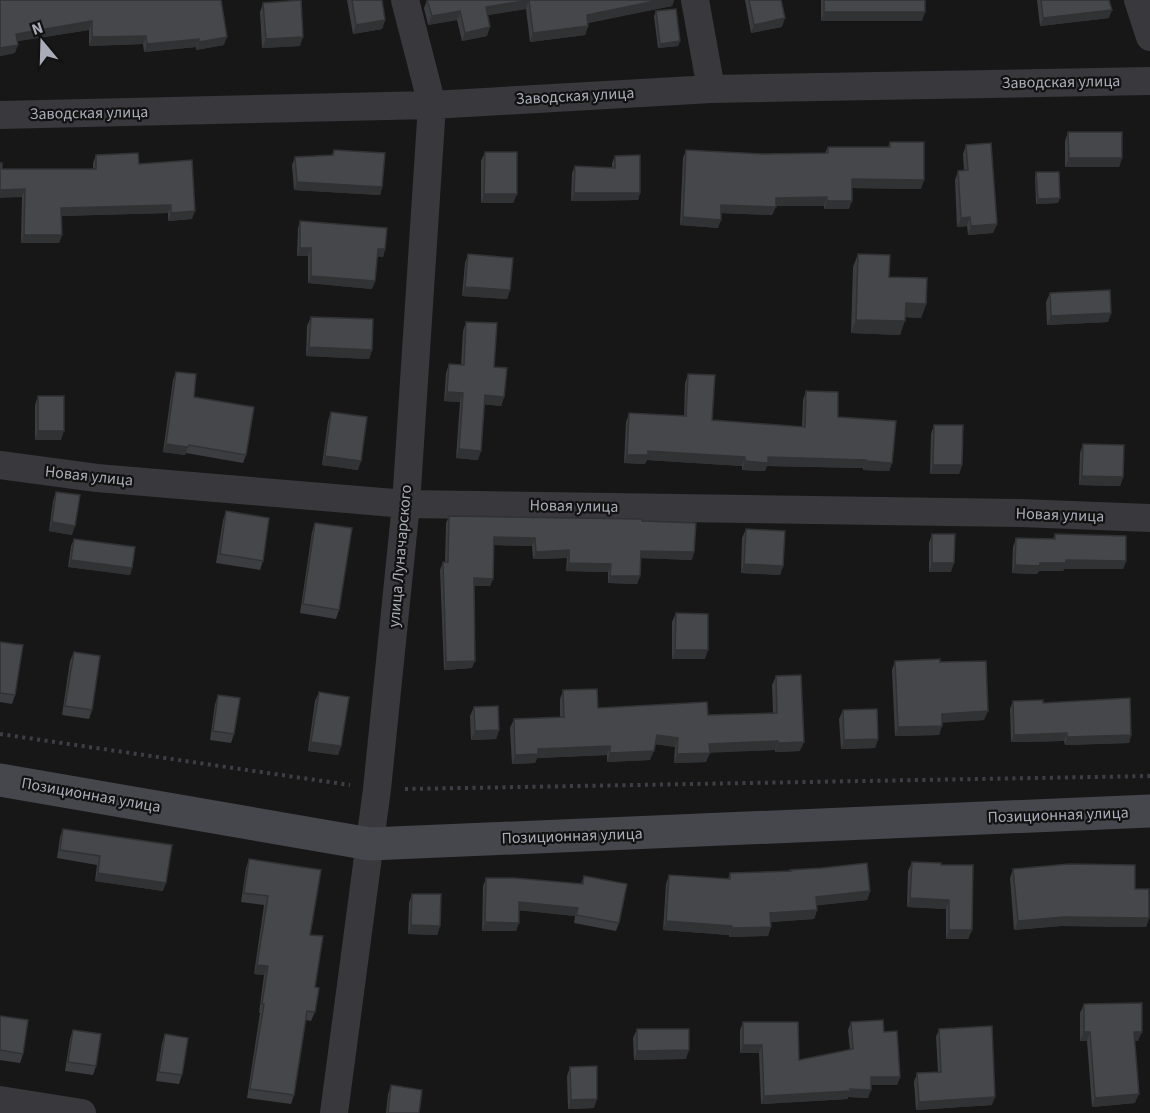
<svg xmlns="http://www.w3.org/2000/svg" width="1150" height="1113" font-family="'Source Sans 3',sans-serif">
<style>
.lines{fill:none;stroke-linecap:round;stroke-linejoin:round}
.path{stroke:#3e3f44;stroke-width:4;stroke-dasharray:3 4.5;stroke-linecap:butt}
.street{stroke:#38383d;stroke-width:28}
.secondary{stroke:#46474d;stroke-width:33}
.wall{fill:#3c3d40}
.shaded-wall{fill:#313234}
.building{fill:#46474b;stroke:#313234;stroke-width:1.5}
.labels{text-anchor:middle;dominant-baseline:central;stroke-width:4.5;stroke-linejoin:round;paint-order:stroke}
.street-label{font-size:16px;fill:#aaadb7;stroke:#121213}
</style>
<rect width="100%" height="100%" fill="#171718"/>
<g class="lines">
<path class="path" d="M0,734l350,51
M405,789l745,-13"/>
<path class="street" d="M695,0l16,89
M1138,0l12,37
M0,115l432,-10 279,-16 439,-8
M0,465l97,13 309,26 614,9 130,5
M0,1100l82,13
M334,1113l43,-324 29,-285 26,-399 -27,-105"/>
<path class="secondary" d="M0,780l370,64 780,-33"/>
</g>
<path class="wall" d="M0,0h221l3,45 -28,5v-3l-52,5 -1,-8 -54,2v-16l-72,11 -2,12 -15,3z
M347,0h35l3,20 -3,9 -29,5z
M427,0h247l-2,6 -84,17v3l-3,9 -55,7 -4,-33 -38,6 -1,21 -25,5 -5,-21 -29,5 -4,-17z
M745,0h36l1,27 -31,6z
M821,0h104l-3,21h-101z
M1037,0h72v18l-69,8z
M263,3l37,43 -38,2 -2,-36z
M656,11l24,30 -2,5 -20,2 -4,-32z
M1068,132l54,26 -3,9h-54v-26z
M890,142l31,47 -69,-1 -3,21h-25v-3h-48l-4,9 -51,-2 -3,15 -38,-3 3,-67 3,-8 77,4 62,-1 3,-6h60z
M966,145l31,79 -4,9 -25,2 -1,-9 -10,1 -2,-47 3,-9h6l-1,-17z
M334,150l48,37 -2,8 -86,-5 -2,-25 3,-8 37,-2z
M485,152l32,42 -4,9h-32v-42z
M96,155l43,9 53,55 -24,2v-8l-107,3 1,19 -3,8h-38l1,-46 -20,-28h91v-6z
M615,156l25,37 -2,7 -67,1 1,-28 3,-7 37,2v-5z
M1036,172l22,31 -22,1 -1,-27z
M300,221l85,28 -2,8 -6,-1 -2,25 -3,8 -64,-6v-27h-11l1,-28z
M468,254l42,36 -3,9 -45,-3 3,-33z
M858,254l68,50 -5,14 -16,-1 -5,18 -49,-2 2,-66z
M1050,293l61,20 -3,9 -61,3 -1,-23z
M311,317l61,33 -3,9 -63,-3 1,-30z
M466,322l28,45 10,30 -3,9 -17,-2 -6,56 -22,-2 4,-56 -16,-1 2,-28 3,-9 12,1 2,-34z
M176,372l18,25 52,58 -3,8 -57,-10 -1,2 -22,-3 10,-72z
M688,374l24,46 90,7 1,-27 3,-9 32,26 54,46 -3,8 -26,-1v-2l-96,-2 -2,5 -23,-1v-4l-95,-6 -2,4 -21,-1 2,-41 3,-9 55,3 1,-33z
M38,396l23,44h-26v-35z
M331,412l27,58 -36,-5 6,-44z
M934,425l28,40 -3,9h-29l1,-40z
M1083,444l40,33 -3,9 -41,-1 1,-32z
M56,492l16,43 -23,-4 4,-30z
M226,511l37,50 -3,9 -44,-7 7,-43z
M449,516l193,5 50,39 -51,-2 -1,18 -3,8 -29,-1v-11l-42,-1 1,-13 -34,1 -1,-13 -38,-1 -1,34 -3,7h-16l-2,82 -28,2 -4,-100 3,-8h2l1,-39z
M315,523l24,87 -3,9 -36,-6 12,-81z
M746,529l37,37 -3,9 -39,-2 1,-35z
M932,534l19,38h-22v-29z
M1055,534l71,27 -3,8h-59l-1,2h-24l-2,3 -25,-1 1,-26 3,-9 37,1z
M74,539l58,29 -2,7 -62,-8 3,-21z
M676,613l29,46h-33v-37z
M0,642l15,53 -3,9 -12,-2z
M74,652l18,58 -3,9 -27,-4 8,-54z
M895,661l45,1 44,58 -42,2 -3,13 -44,1 -3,-66z
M776,676l24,75 -25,1v-2l-66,2 -3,10 -32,1 1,-16 -20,-3 -5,16 -43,2v-7l-70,3 -2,5 -23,1 -2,-36 4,-9 46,-2v-18l3,-9 35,18 110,7 65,-2 -1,-28z
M319,692l22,54 -3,9 -30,-4 7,-50z
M218,695l16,39 -3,9 -21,-3 5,-36z
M1013,701l30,2 88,32 -2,8 -64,2 -1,-4 -53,1 -1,-33z
M474,707l25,23 -3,9 -25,1 -1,-24z
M843,710l35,29 -3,9 -34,1 -2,-30z
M63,829l100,62 -68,-10 2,-16 -40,-7 3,-21z
M249,859l61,76 5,52v25l-4,9 -5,-1 -12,75 -3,9 -44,-6 13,-85h-1l5,-38 -10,-1 10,-69 -23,-3 5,-34z
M912,862l29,3 31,65 -4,9h-22v-30l-39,-2 1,-36z
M1013,869l122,20 14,29 -3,9 -85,-1 -47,4 -4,-52z
M790,870l80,21 -3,9 -50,5v5l-3,9 -43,3 -3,14 -39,1v-2l-66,-5 3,-46 3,-9 59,4 2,-6 60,-2z
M584,876l35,47 -3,8 -42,-8 1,-7 -56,-6 -3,21h-34l1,-45 3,-8 95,6z
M412,894l28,32 -3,9 -29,-1 1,-31z
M1084,1004l54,37h-3v62l-43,4 -5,-66h-7v-28z
M0,1016l23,38 -3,9 -20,-3z
M743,1022l56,38 51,-10 -2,-20 3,-8 33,10 16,45 -3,8h-26l-3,13 -20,-1v2l-87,5 -2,-51h-19v-23z
M637,1029l49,30 -52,1 -1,-22z
M939,1029l53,76 -76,5 -2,-28 3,-9 21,-1 -2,-35z
M73,1030l23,36 -3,9 -28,-4 5,-32z
M165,1034l17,41 -3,9 -23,-3 6,-38z
M570,1067l24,41 -26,1 -1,-33z
M391,1085l28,28h-33l2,-19z"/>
<path class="shaded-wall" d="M529,0l-3,9 -43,7 3,-9z
M660,0h14l-2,6 -88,17 3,-8z
M1112,10l-3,8 -69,8 3,-8z
M460,11l-3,9 -29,5 4,-9z
M824,12h101l-3,9h-101z
M785,18l-3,9 -31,6 3,-8z
M385,20l-3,9 -29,5 3,-9z
M92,21l-3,9 -76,12 3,-8z
M588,26l-3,9 -55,7 3,-9z
M490,27l-3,9 -25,5 3,-8z
M146,36l-3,8 -54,2 3,-9z
M227,37l-3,8 -28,5 3,-8z
M303,37l-3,9 -38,2 4,-9z
M199,39l-3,8 -52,5 3,-8z
M680,41l-2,5 -20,2 2,-4z
M18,45l-3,8 -15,3v-8z
M1069,158h53l-3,9h-54z
M852,179l72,1 -3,9 -72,-1z
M297,182l85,5 -2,8 -86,-5z
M25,189l-3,8 -22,1v-8z
M574,193h66l-2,7 -67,1z
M484,194h33l-4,9h-32z
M827,197l-3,9h-51l3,-8z
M1060,198l-2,5 -22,1 2,-5z
M827,201h25l-3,8h-25z
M171,205l-3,8 -110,3 3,-8z
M721,205l55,2 -4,8 -54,-2z
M195,211l-3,8 -24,2 3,-8z
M683,217l38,3 -3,8 -38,-3z
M970,217l-3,9 -10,1 4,-9z
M997,224l-4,9 -25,2 3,-9z
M24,235h38l-3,8h-38z
M300,248h11l-3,8h-11z
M378,249h7l-2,8 -8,-1z
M311,276l64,5 -3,8 -64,-6z
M465,287l45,3 -3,9 -45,-3z
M906,303l20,1 -5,14 -20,-1z
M1111,313l-3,9 -61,3 4,-9z
M856,320l49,1 -5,14 -49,-2z
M309,347l63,3 -3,9 -63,-3z
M447,392l16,1 -3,9 -16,-1z
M485,395l19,2 -3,9 -20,-2z
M38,431h26l-3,9h-26z
M166,444l22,3 -3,8 -22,-3z
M459,449l22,2 -3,9 -22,-2z
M648,451l97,6 -3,9 -95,-6 -2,4 -21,-1 3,-8z
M325,456l36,5 -3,9 -36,-5z
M768,457l98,3 -3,8 -96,-2 -2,5 -23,-1 3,-9z
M866,461l26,2 -3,8 -26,-1z
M933,465h29l-3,9h-29z
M1082,476l41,1 -3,9 -41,-1z
M52,522l23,4 -3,9 -23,-4z
M494,537l41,1 -3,8 -41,-1z
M569,550l-2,8 -34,1 3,-7z
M641,551l53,1 -2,8 -54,-2z
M71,560l61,8 -2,7 -62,-8z
M1066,560l60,1 -3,8h-59l-1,2h-24l-2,3 -25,-1 3,-8z
M569,563l42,1 -3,8 -42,-1z
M932,563h22l-3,9h-22z
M744,564l39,2 -3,9 -39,-2z
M610,576h30l-3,8 -29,-1z
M474,578l19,1 -3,7h-19z
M675,650h33l-3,9h-33z
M475,661l-3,7 -28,2 2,-8z
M988,711l-4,9 -45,3 3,-9z
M942,726l-3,9 -44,1 3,-9z
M499,730l-3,9 -25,1 4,-9z
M1067,733l-3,8 -53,1 3,-7z
M657,735l21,3 -3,9 -21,-3z
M1131,735l-2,8 -64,2 2,-8z
M878,739l-3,9 -34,1 3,-9z
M778,741l-3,9 -69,3 3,-9z
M311,742l30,4 -3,9 -30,-4z
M804,742l-4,9 -25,1 3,-9z
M610,746l-3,9 -70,3 -2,5 -23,1 3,-9 23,-6z
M654,751l-4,9 -43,2 3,-9z
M710,753l-4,9 -32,1 3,-9z
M98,873l68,10 -3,8 -68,-10z
M870,891l-3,9 -54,6 3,-9z
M910,898l39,2 -3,9 -39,-2z
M519,902l59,6 -3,8 -59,-6z
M817,910l-3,9 -47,3 3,-9z
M1064,917l85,1 -3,9 -85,-1 -47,4 4,-9z
M666,921l66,5 -3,9 -66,-5z
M485,922l34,1 -3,8h-34z
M411,925l29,1 -3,9 -29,-1z
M771,927l-3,9 -39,1 3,-9z
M949,930h23l-4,9h-22z
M257,965l11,1 -4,9 -10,-1z
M1084,1032h6l-3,9h-7z
M1134,1032h8l-4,9h-7z
M743,1045h19l-3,8h-19z
M689,1050l-3,9 -52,1 3,-9z
M871,1077h29l-3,8h-29z
M850,1089l21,1 -3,8 -20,-1v2l-87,5 3,-8z
M1139,1094l-4,9 -43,4 3,-9z
M995,1097l-3,8 -76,5 3,-8z
M597,1099l-3,9 -26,1 3,-9z"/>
<path class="building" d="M0,0h221l6,37 -28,5v-3l-52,5 -1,-8 -54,1v-16l-76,13 2,11 -18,3z
M301,0l2,37 -37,2 -3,-36z
M352,0h30l3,20 -29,5z
M427,0h233l-73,15 1,11 -55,7 -4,-33 -43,7 4,20 -25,6 -5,-22 -28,5z
M749,0h32l4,18 -31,7z
M824,0h101v12h-101z
M1041,0h68l3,10 -69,8z
M676,9l4,32 -20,3 -4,-33z
M1068,132h54v26h-53z
M890,142h34v38l-72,-1v22h-25v-4l-51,1v9l-55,-2v15l-38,-3 3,-67 77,4 65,-1v-6h62z
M991,143l6,81 -26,2 -1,-9 -9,1 -3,-47 10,-1 -2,-25z
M334,150l51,3 -3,34 -85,-5 -2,-25 38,-2z
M485,152h32v42h-33z
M138,153l1,11 53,-4 3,51 -24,2v-8l-110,3 1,27h-38l1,-46 -25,1v-27h2v6h94v-14z
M640,155v38h-66l1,-27 40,2v-12z
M1036,172h23l1,26 -22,1z
M300,221l87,7 -2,21h-7l-3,32 -64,-5v-28h-11z
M468,254l45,4 -3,32 -45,-3z
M858,254l32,1 -1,22 38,1 -1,26 -20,-1 -1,18 -49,-1z
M1110,290l1,23 -60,3 -1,-23z
M311,317l62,2 -1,31 -63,-3z
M466,322l31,1 -3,44 13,1 -3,29 -19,-2 -4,56 -22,-2 4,-56 -16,-1 2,-28 15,1z
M176,372l20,2 -2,23 60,10 -8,48 -57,-10 -1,2 -22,-3z
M688,374l27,1 -3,45 93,7 1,-36 32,1v25l58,4 -4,42 -26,-2v-1l-98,-3v6l-23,-2v-4l-97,-6v4h-21l2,-42 57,3z
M38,396h26v35h-26z
M331,412l36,5 -6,44 -36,-5z
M934,425h29l-1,40h-29z
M1083,444l41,1 -1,32 -41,-1z
M56,492l24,3 -5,31 -23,-4z
M226,511l43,7 -6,43 -43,-7z
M449,516l193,3v2l54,2 -2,29 -53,-1 -1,25h-30l1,-12 -42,-1v-13l-33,2 -1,-14 -41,-1 -1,42 -19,-1 1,83 -29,1 -3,-100h5z
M315,523l37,5 -13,82 -36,-6z
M746,529l39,2 -2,35 -39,-2z
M932,534h23l-1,29h-22z
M1055,534l71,2v25l-60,-1v3h-26v3l-25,-1 1,-27 39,1z
M74,539l61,8 -3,21 -61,-8z
M676,613l32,1v36h-33z
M0,642l23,3 -8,50 -15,-2z
M74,652l26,4 -8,54 -27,-4z
M940,659v3l46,-1 2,50 -46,3v12l-44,1 -3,-66z
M801,675l3,67 -26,1v-2l-69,3 1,9 -33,1 1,-16 -21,-3 -3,16 -44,2v-7l-72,3v5l-23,1 -1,-36 50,-2 -1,-27 34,-1 1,19 109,-6 1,13 69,-2 -1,-37z
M319,692l30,5 -8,49 -30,-4z
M218,695l22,3 -6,36 -21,-3z
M1130,698l1,37 -64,2v-4l-53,2 -1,-34 30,-1v3z
M498,706l1,24 -24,1 -1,-24z
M877,709l1,30 -34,1 -1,-30z
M63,829l109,16 -6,38 -68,-10 2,-17 -40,-6z
M249,859l72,11 -11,65 13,1 -8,51 4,1 -4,24 -8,-1 -13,84 -44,-6 14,-85h-2l6,-38 -11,-1 11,-69 -24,-3z
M912,862l29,1v2h32l-1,65h-23v-30l-39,-2z
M867,863l3,28 -54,6 1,13 -47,3 1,14 -39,1v-2l-66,-5 3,-46 61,4v-6l61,-2 -1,-1 32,-2z
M1069,864l66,1v24h14v29l-85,-1 -46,4 -5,-52z
M584,876l43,8 -8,39 -43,-8 2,-7 -59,-6v21l-34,-1 1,-44h28l69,6z
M412,894h29l-1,32 -29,-1z
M1142,1003v29h-8l5,62 -44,4 -5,-66h-6v-28z
M0,1016l28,4 -5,34 -23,-4z
M883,1020l1,12 13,-1 3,46h-29v13l-21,-1 1,2 -87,5 -2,-51h-19v-23h55l1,38 54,-11 -2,-27z
M992,1026l3,71 -76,5 -2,-29 24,-1 -2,-43z
M637,1029h52v21l-52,1z
M73,1030l28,4 -5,32 -28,-4z
M165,1034l23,4 -6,37 -23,-3z
M597,1066v33l-26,1 -1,-33z
M391,1085l31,5 -3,23h-31z"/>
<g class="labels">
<g class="street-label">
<text transform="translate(1061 82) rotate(-1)">Заводская улица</text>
<text transform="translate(575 96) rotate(-3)">Заводская улица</text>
<text transform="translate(89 113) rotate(-1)">Заводская улица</text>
<text transform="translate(89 476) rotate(6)">Новая улица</text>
<text transform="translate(574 506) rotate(1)">Новая улица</text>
<text transform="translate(1060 515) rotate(2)">Новая улица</text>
<text transform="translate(400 556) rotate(-85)">улица Луначарского</text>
<text transform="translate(91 795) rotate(10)">Позиционная улица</text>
<text transform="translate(1058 815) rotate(-2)">Позиционная улица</text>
<text transform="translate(572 836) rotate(-2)">Позиционная улица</text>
</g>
</g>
<g transform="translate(42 42) rotate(341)" stroke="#121213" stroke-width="4.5" paint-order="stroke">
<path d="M0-4.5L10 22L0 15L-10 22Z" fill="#aaadb7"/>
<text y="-9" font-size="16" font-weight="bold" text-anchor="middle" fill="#aaadb7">N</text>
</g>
</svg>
